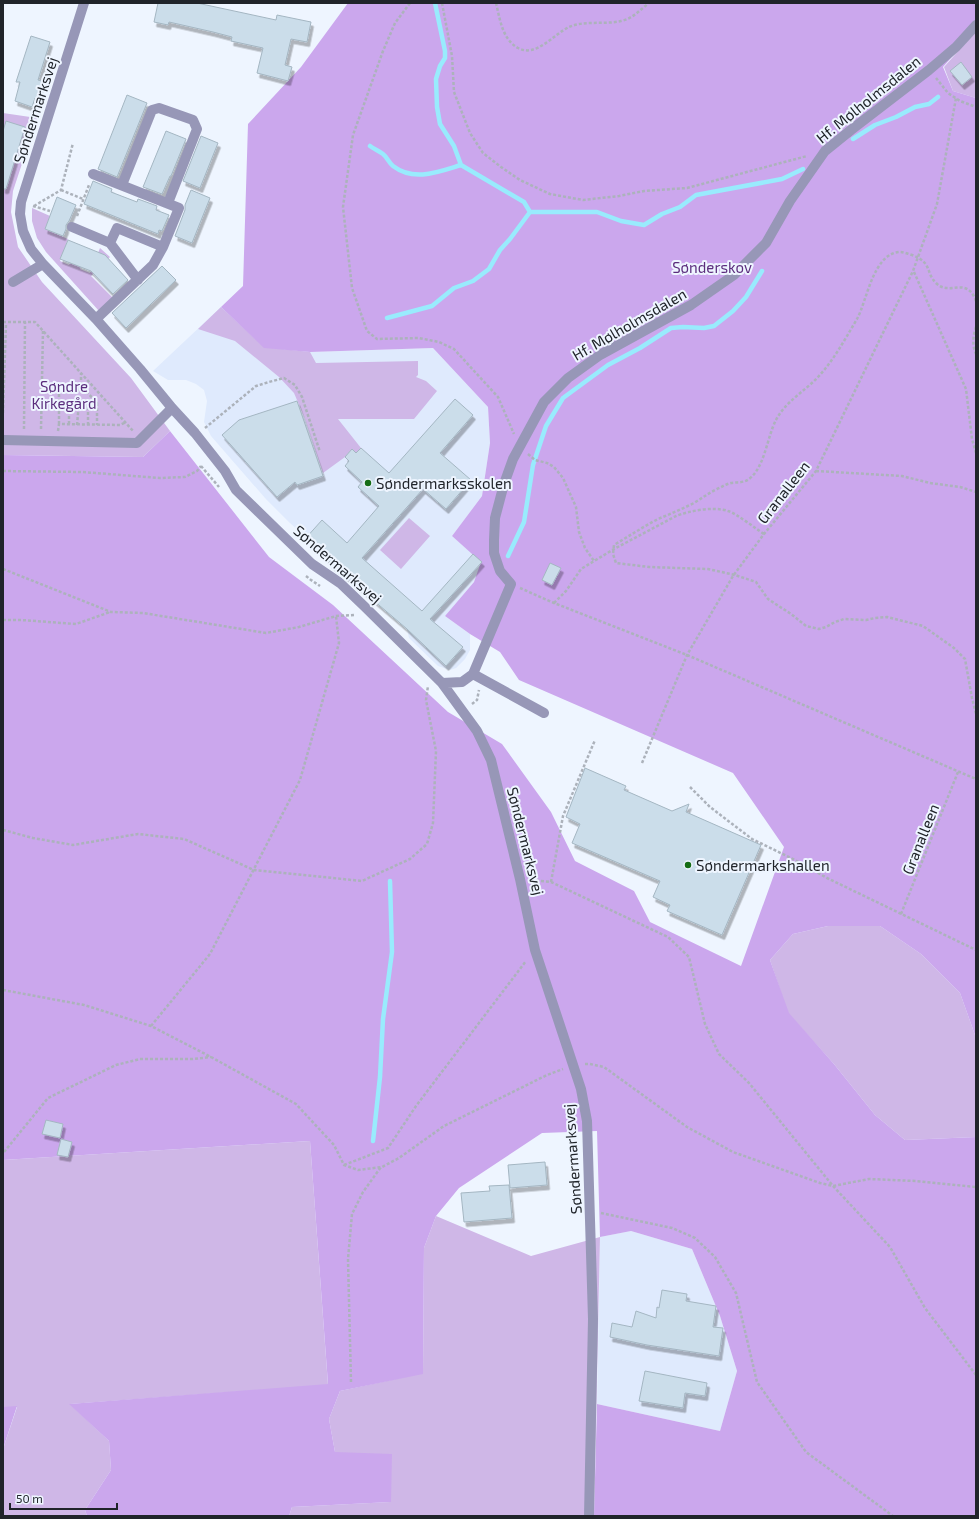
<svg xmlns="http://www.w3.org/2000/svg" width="979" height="1519" viewBox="0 0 979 1519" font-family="'Exo 2',sans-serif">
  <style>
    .built { fill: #dfeafd }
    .green { fill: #cfb7e7 }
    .forest { fill: #cba7ed }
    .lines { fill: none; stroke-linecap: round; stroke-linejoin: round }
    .stream { stroke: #99ebfd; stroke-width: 4.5 }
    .building { fill: #cbddea; stroke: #a4b6c2; filter: url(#shadow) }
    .path { stroke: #acb2bb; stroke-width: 2.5; stroke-dasharray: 3 2; stroke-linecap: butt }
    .minor { stroke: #9797b7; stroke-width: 10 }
    .poi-dot { fill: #146c14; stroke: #eef5ff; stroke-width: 1.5 }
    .labels { text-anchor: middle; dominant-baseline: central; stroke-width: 4; stroke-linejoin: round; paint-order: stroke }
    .street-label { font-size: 15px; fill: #20242a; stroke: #eef5ff }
    .park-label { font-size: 15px; fill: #5b2d7d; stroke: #eef5ff }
    .poi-label { font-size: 15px; fill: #20242a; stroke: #eef5ff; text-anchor: start }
  </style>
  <defs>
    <filter id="shadow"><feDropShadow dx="2.5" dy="4.5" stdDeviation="0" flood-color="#0004"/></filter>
  </defs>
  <rect width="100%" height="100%" fill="#eef5ff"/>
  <path class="built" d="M221 307 264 348 310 352 433 348 488 407 490 443 482 496 452 536 482 562 474 582 445 616 470 634V650L465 659 456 668 450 670 438 666 409 638 407 629 290 523 265 498 211 436 204 422 207 401 204 390 196 384 186 380H168L153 371Z
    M631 1231 692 1249 720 1316 737 1371 720 1431 597 1404 600 1237Z"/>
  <path class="green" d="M976 31V98L953 91 944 67Z
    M3 113 37 118 13 191 11 212 18 247 42 282 131 378 170 431 143 457 3 455Z
    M32 208 50 216 45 229 68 239 60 261 69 265 70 263 81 267 80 269 90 273 100 248 110 257 91 276 113 298 99 311 46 252 37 238 32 221Z
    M221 307 264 347 310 352 316 363 418 361V375L416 377 426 381 437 391 414 419H338L361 448 356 453 352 449 345 457 323 473 305 419 294 393 279 377 235 341 198 329Z
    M409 518 430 536 401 569 380 550Z
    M856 925 880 926 921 954 960 993 975 1035 976 1045V1137L905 1140 875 1115 834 1064 788 1013 770 960 793 934 828 926Z
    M310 1141 328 1385 70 1404 109 1441 111 1470 85 1510 87 1516H3V1449L17 1407H3V1160Z
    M436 1216 531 1256 600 1237 594 1516H289L292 1507 390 1502 335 1452 329 1419 340 1391 423 1373 424 1248Z"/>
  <path class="forest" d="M348 3H976V30L943 67 953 91 976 98V1045L975 1035 960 993 921 954 880 926H828L793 934 770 960 789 1013 834 1064 875 1115 905 1140 976 1137V1516H594L597 1404 720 1431 737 1371 720 1316 692 1249 631 1231 600 1237 597 1131 542 1133 459 1188 436 1216 424 1248 423 1374 340 1391 329 1419 335 1452 392 1454 391 1502 292 1507 289 1516H87L85 1510 111 1470 109 1441 69 1404 328 1384 310 1141 3 1160V455L143 457 170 431 269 557 333 605 448 712 502 744 551 812 575 861 634 891 650 922 741 966 784 847 733 773 519 680 500 652 470 634 445 616 474 582 481 562 452 536 482 496 490 443 488 407 433 348 310 352 264 348 221 307 243 286 248 124 301 67Z
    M17 1406 3 1449V1407Z"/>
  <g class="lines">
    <path class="stream" d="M435 3 445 51V58L440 66 436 79 437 107 440 124 454 146 461 165
      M853 139 875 125 896 117 915 107 929 104 938 97
      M370 146C374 149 379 151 383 154 387 157 389 163 393 166 414 182 438 172 461 165L524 202 530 212H597L621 221 644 225 662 214 680 207 696 195 782 179 803 169
      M387 318 432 306 454 288 473 281 489 269 500 250 510 239 530 212
      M508 556 524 522 533 465 546 426 563 398 608 365 640 348 671 328 683 327 704 328 714 326 733 311 746 297 762 271
      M373 1141 380 1077 383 1019 392 952 390 881"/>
  </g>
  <path class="building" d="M158 3H197L276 20 277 15 311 22 307 42 291 39 285 65 292 67 288 81 257 73 263 48 231 41 232 37 213 32 169 22 168 25 154 22Z
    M31 36 50 42 38 80 42 81 37 99 35 98 32 107 15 101 20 82H16Z
    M961 62 972 77 962 85 950 71Z
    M127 95 147 103 117 177 98 169Z
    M6 121 25 127 6 189H3V131Z
    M166 131 186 139 171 176H170L162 194 143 187Z
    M201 136 218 143 200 188 183 181Z
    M93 181 112 189 111 192 137 202 138 199 157 206 156 210 169 215 162 231 159 230 158 234 84 204Z
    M191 190 210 198 192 243 175 236 185 210V205Z
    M57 197 76 205 69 221 66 225V229L63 236 45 229Z
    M68 240 105 255 128 280 113 294 91 271 60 259Z
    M162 266 176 280 126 328 112 313Z
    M455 399 473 415 440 453 471 480 446 509 423 489 362 558 422 611 473 554 482 562 430 619 463 647 446 666 407 629 345 576V577L329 563 330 562 305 539 322 520 347 543 379 506 358 487 362 482 345 466 349 461 345 457 352 449 356 453 361 448 389 473Z
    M297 401 323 476 297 485 295 482 277 497 222 435 239 420Z
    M550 563 561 568 552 585 542 580Z
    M585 768 626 786 624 790 672 811 689 804 686 812 761 845 722 935 667 911 670 905 653 897 660 881 572 843 580 824 566 817Z
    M46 1120 63 1124 60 1138 42 1134Z
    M61 1139 72 1142 68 1157 57 1155Z
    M545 1162 547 1185 510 1188 508 1165Z
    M509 1185 512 1218 464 1222 461 1193 490 1191 489 1186Z
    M662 1290 687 1294 686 1301 716 1306 713 1327 723 1328 719 1356 647 1345 610 1337 612 1323 632 1327 636 1311 656 1318 657 1307 659 1308Z
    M645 1371 707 1383 705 1396 685 1393 683 1408 639 1401Z"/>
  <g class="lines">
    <path class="path" d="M410 3 395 23 383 51 353 135 343 207 352 288 367 331 377 339 419 338 439 342 454 349 498 397 514 434
      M442 3 452 56 454 92 470 133 483 153 501 167 520 180 550 194 583 200 619 196 644 191 687 188 807 156
      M496 3C500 19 502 39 518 48 536 58 554 34 569 27 585 20 604 25 621 21 632 19 640 10 649 3
      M936 78 948 93 960 101 976 107
      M61 190 83 199
      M33 206 50 211
      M34 206 61 190 73 143
      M77 216 89 185
      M914 272 966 389 972 439 976 453
      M976 301C966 275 950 297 936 283 925 272 933 263 912 255 908 254 904 252 900 252 873 253 867 301 857 319 845 339 834 360 818 377 805 391 785 402 776 420 767 437 765 467 749 479 744 483 737 482 731 483 726 484 722 487 717 489 709 493 702 498 694 503 682 509 670 514 658 519 643 527 629 536 614 545L613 554 616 563 649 567 708 569 735 575 756 582 768 599 791 614 806 626 819 629 826 627 835 622 844 619 866 620 875 618 887 617 923 626 954 648 965 659 972 698 976 714
      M3 322H35L134 432
      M976 327C973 336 972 345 976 354
      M81 390V373
      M59 402V390H85L97 403
      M3 413 6 323
      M59 424V402L97 403V425
      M69 424V402
      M77 425 79 402
      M88 425V403
      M205 428 256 386 269 382 284 378 295 385 302 397 320 452
      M24 429 25 322
      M41 429 43 330
      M58 431 59 424 120 425 126 422
      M528 454 535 460 547 463 554 467 563 478 576 507 579 532 585 548 594 561
      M201 466 219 487
      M3 471 82 472 160 478 185 477 197 471 201 466
      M816 471 902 476 930 483 960 487 976 492
      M3 569 111 612 143 613 266 633 299 627 336 616 355 615
      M306 576 311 580 320 586
      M520 588 554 603 687 655 976 779
      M554 603 566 591 581 569 614 549 676 516C689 511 713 506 728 511 736 513 756 529 764 534
      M3 620H21L76 624 110 612
      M472 704 477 700 479 690
      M642 763 687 655 733 576 764 534 816 471 913 271 937 204 956 98
      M690 787 710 807 752 839 795 860 827 878 976 950
      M3 830 33 838 73 845 138 834 184 839 254 870 362 881 410 859 427 844 433 823 436 751 426 700 428 686
      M531 880 551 882 668 937 689 957 705 1024 719 1054 749 1083 833 1186 890 1247 925 1308 976 1375
      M551 882 563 816 595 740
      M901 914 958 772
      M3 990 84 1005 151 1026 211 1057 296 1104 334 1145 344 1165 358 1170 382 1167 399 1158 444 1126 547 1075 563 1069
      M151 1026 210 954 300 780 339 643 336 616
      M585 1064H590L604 1067 687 1127 733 1152 820 1183 833 1186 869 1179 916 1181 976 1187
      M4 1152 48 1098 116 1065 140 1059H193L211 1057
      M344 1165 388 1148 416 1106 526 961
      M601 1213 672 1228 695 1238 715 1257 736 1293 757 1382 806 1452 893 1516
      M351 1382 348 1259 352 1214 363 1192 381 1167"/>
    <path class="minor" d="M84 3 21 202 20 214 23 231 31 249 43 264 96 319 140 369 172 408 195 433 225 471 236 490 312 564 340 583 364 606 442 683 477 731 491 760 520 879 535 950 581 1089 587 1121 593 1319 589 1516
      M93 174 179 208 163 247 153 265 96 319
      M122 185 152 110 159 108 193 120 197 129 168 203
      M72 227 110 243
      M138 280 110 243 117 228 163 247
      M13 282 43 264
      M3 440 137 443 172 408
      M473 674 544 713
      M442 683 462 682 473 674 511 584 500 571 494 553V540L495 518 504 484 513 459 544 402 568 378 600 355 691 305 734 275 766 243 790 201 825 151 851 130 929 70 956 47 976 25"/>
  </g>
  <g class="poi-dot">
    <circle cx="368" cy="483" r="4"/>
    <circle cx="688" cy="865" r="4"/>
  </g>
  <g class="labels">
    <g class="street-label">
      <text transform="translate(868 99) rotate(-39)">Hf. Mølholmsdalen</text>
      <text transform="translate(35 110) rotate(-72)">Søndermarksvej</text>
      <text transform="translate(629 324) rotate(-30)">Hf. Mølholmsdalen</text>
      <text transform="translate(783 492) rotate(-52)">Granalleen</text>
      <text transform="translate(338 564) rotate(41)">Søndermarksvej</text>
      <text transform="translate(920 839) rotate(-68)">Granalleen</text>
      <text transform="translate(526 841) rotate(76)">Søndermarksvej</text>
      <text transform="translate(572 1159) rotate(-94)">Søndermarksvej</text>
    </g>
    <g class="park-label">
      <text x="712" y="267">Sønderskov</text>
      <text x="64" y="386">Søndre<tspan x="64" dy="17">Kirkegård</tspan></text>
    </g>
    <g class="poi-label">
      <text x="376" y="483">Søndermarksskolen</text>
      <text x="696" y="865">Søndermarkshallen</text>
    </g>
  </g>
  <rect width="979" height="1519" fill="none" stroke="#20242a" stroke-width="8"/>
  <path d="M10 1503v6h107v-6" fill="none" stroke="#20242a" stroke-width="2"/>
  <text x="16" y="1503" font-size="12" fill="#20242a" stroke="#eef5ff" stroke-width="3" paint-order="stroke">50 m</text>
</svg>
